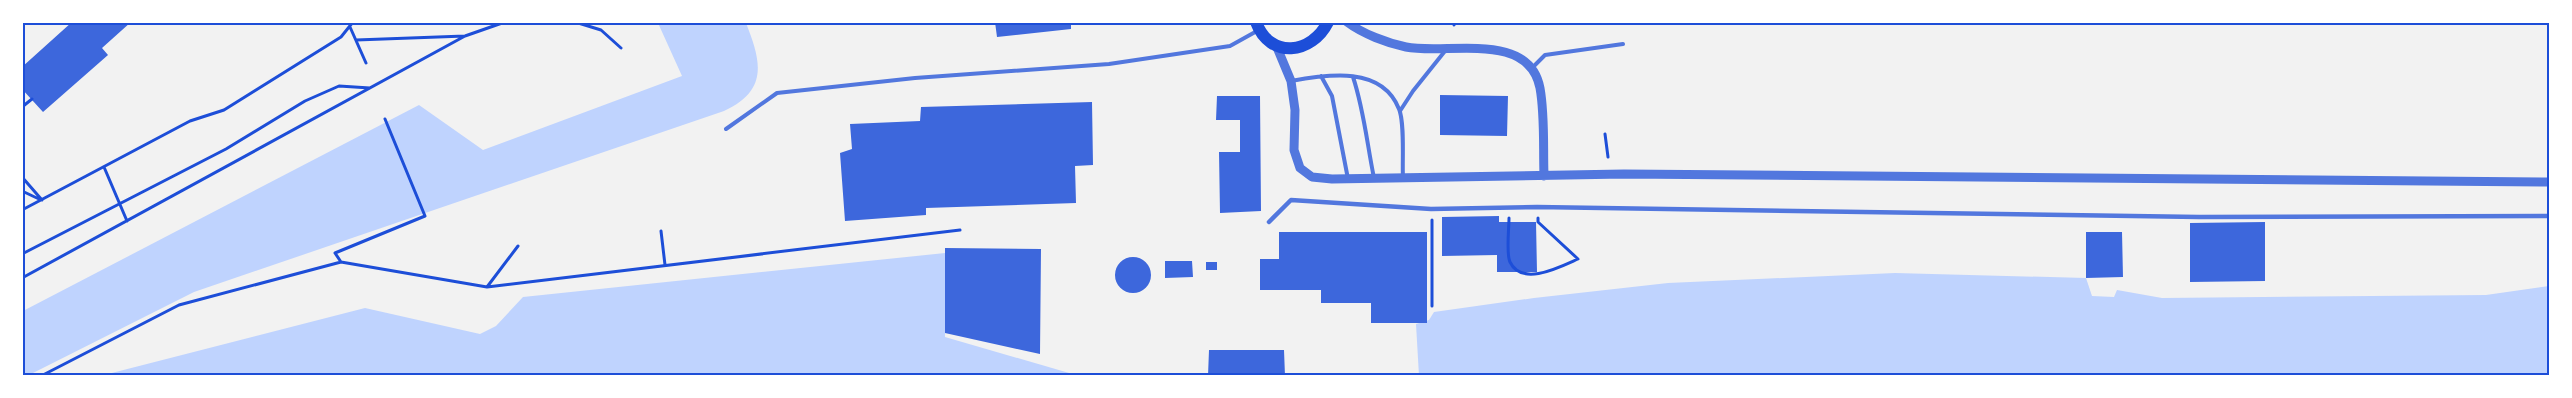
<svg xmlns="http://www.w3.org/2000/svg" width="2572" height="398" viewBox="0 0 2572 398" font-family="'PT Sans',sans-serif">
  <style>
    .water { fill: #bfd3fe }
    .building { fill: #3d67dc }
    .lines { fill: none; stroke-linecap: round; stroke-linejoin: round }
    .path { stroke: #1d4ed8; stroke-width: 3 }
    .service { stroke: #5277de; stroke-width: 4 }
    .pedestrian { stroke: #5277de; stroke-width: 4.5 }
    .tertiary { stroke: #5277de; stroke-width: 9 }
    .primary { stroke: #1d4ed8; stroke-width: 12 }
    .neatline { fill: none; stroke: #1d4ed8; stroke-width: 2 }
  </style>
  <rect width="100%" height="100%" fill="#f2f2f2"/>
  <path class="water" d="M658 23H746C761 61 769 90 724 111L194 292 29 375 23 376V311L419 105 483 150 682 76Z
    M945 253V337L1076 375H104L365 308 480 334 496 326 523 297Z
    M1895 273 2086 278 2092 296 2114 297 2117 290 2162 298 2486 295 2549 286 2550 375 1419 376 1416 324 1429 320 1434 312 1534 298 1668 283Z"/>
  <path class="building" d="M72 22H131L102 48 108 55 43 112 22 89V67Z
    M995 22H1071V29L997 37Z
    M1440 95 1508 96 1507 136 1440 135Z
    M1217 96H1260L1261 211 1220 213 1219 152H1240V120H1216Z
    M1092 102 1093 165 1075 166 1076 203 926 208V215L845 221 840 153 852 149 850 124 920 121 921 107Z
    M1499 216V222H1536L1537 272H1497V255L1442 256V217Z
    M2265 222V281L2190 282V223Z
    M1279 232H1427V323H1371V303H1321V290H1260V259H1279Z
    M2086 232H2122L2123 277 2086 278Z
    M945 248 1041 249 1040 354 945 333Z
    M1115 275a18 18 0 1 1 36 0a18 18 0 1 1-36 0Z
    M1165 261H1192L1193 277 1165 278Z
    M1206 262H1217V270H1206Z
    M1209 350H1284L1285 376H1208Z"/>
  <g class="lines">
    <path class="path" d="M575 22 601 30 621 48
      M1454 25 1456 22
      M350 27 366 63
      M356 40 465 36 505 22
      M22 107 32 99
      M1605 134 1608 157
      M104 167 127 221
      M22 177 42 200
      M22 191 39 199
      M22 210 190 121 224 110 341 37 353 22
      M1509 218C1509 229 1506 254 1510 262 1522 287 1560 267 1578 259L1538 222V218
      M1432 220V306
      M661 231 665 265
      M22 254 226 149 305 101 339 86 370 88
      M341 262 335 253 425 216 385 119
      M22 278 465 36
      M487 287 518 246
      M41 376 179 305 341 262 487 287 960 230"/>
    <path class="service" d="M1532 68 1545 55 1623 44
      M1321 76 1332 96 1348 179
      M1353 77C1364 110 1367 144 1374 178
      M1291 81C1329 74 1382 66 1399 109 1405 123 1402 162 1403 178
      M1400 111 1413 91 1445 51
      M726 129 777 93 915 78 1109 64 1230 46 1257 31"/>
    <path class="pedestrian" d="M1269 222 1291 200 1431 209 1537 207 2199 217 2550 216"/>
    <path class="tertiary" d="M1347 22C1363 34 1387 43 1406 47 1446 55 1529 30 1540 88 1545 116 1543 147 1544 176
      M1276 45 1291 81 1295 110 1294 150 1300 168 1312 177 1332 179 1624 174 2550 182"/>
    <path class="primary" d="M1256 22C1270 60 1312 54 1328 22"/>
  </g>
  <rect width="2572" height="398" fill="none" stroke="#ffffff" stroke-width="48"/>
  <rect x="24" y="24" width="2524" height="350" class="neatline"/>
</svg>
